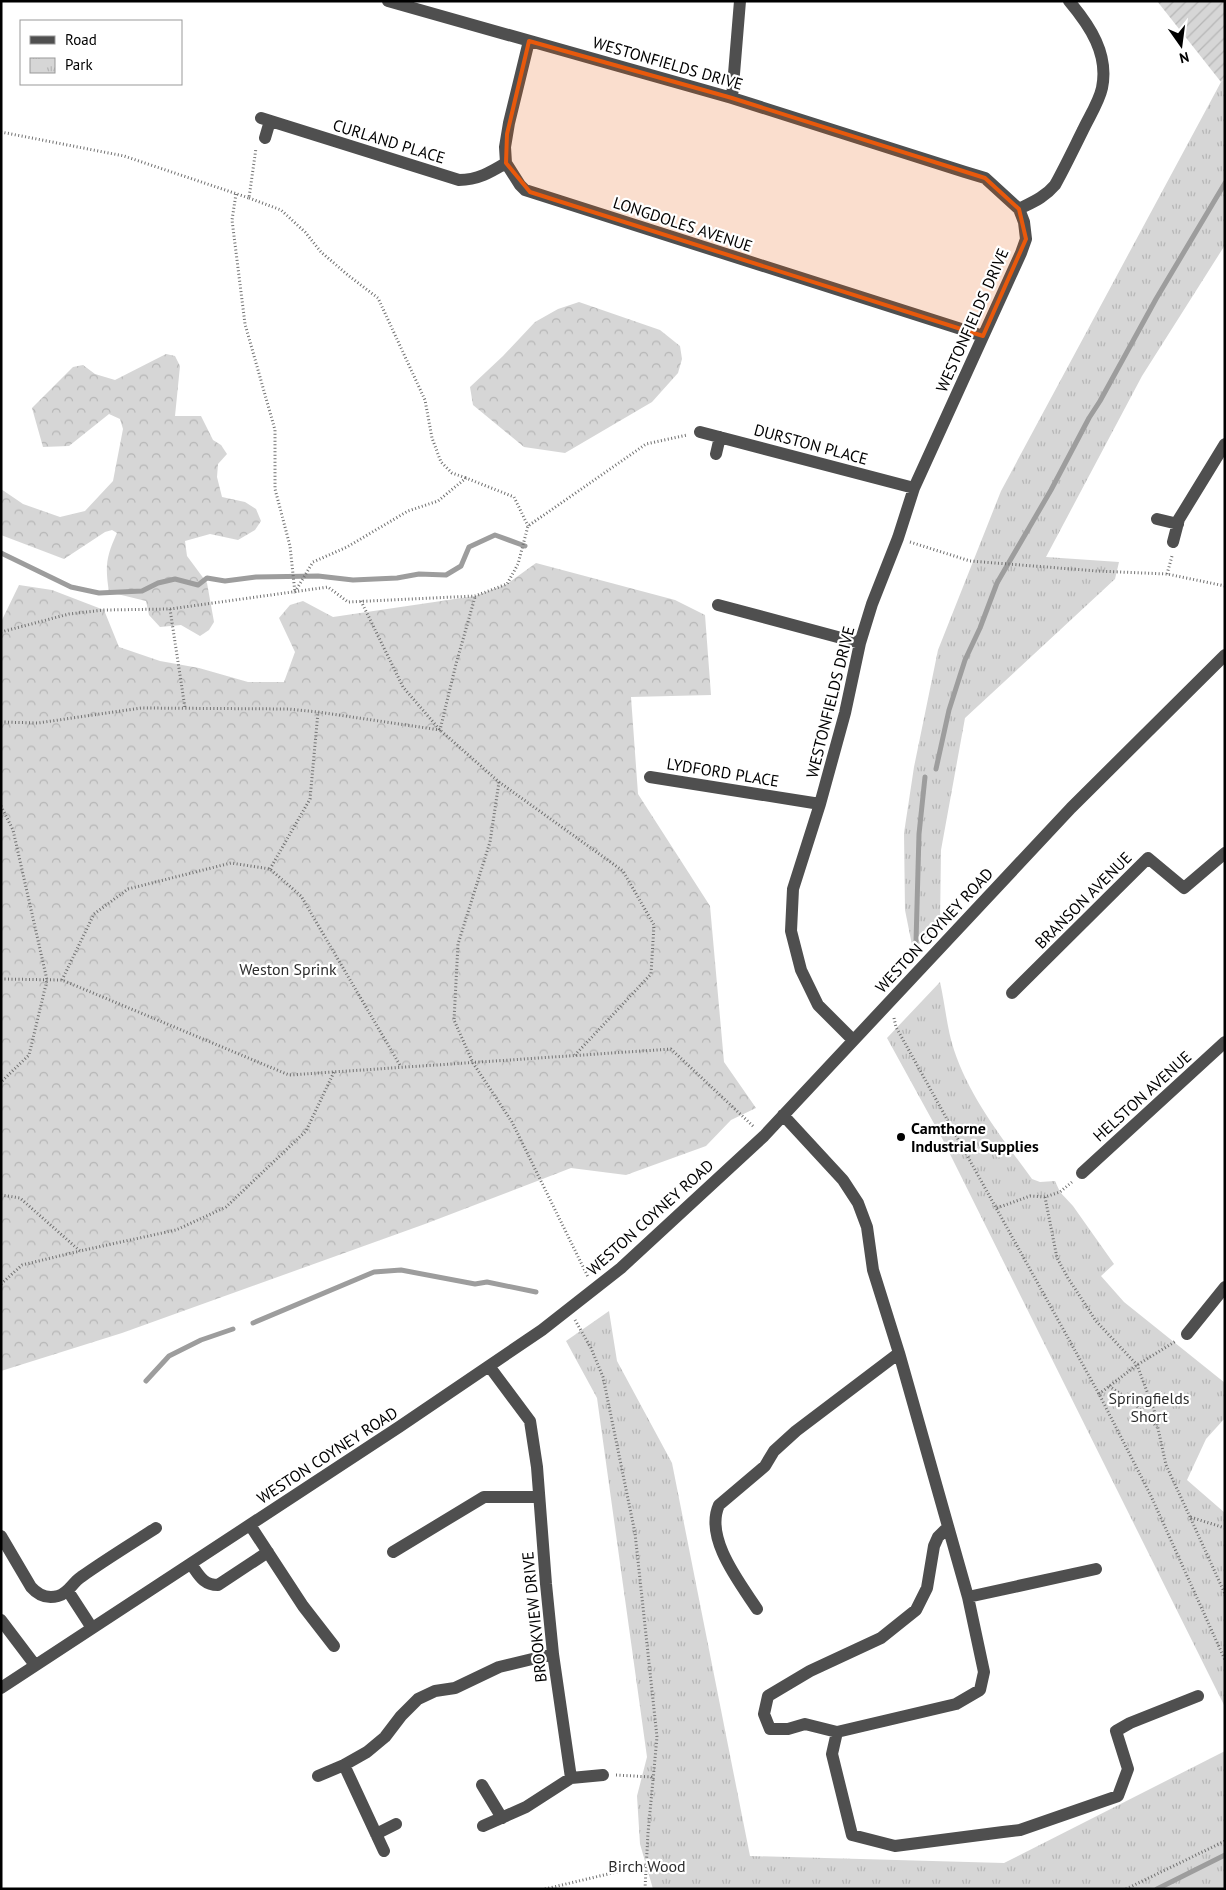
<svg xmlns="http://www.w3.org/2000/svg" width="1226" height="1890" viewBox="0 0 1226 1890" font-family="'PT Sans',sans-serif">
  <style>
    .forest { fill: url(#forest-crowns) }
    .park { fill: url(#park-tufts) }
    .garden { fill: url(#garden-furrows) }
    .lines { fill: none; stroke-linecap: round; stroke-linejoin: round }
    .stream { stroke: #9d9d9d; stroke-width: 5 }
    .path { stroke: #717171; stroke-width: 3; stroke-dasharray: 1 2.5; stroke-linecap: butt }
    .minor { stroke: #4f4f4f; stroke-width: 12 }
    .marked { fill: #e8590c; fill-opacity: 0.2; stroke: #e8590c; stroke-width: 4; stroke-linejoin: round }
    .poi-dot { fill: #000; stroke: #fff; stroke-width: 2 }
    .labels { text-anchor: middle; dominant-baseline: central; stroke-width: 4.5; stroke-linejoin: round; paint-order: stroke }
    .street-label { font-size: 16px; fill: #000; stroke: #fff }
    .park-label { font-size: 16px; fill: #2d2d2d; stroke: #fff }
    .poi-label { font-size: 16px; font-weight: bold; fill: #000; stroke: #fff; text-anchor: start }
  </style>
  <defs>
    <pattern id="forest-crowns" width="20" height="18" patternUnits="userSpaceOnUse" patternTransform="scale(1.25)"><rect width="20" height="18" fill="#d6d6d6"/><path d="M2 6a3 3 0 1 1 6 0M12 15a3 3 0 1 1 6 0" fill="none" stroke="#b6b6b6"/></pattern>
    <pattern id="park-tufts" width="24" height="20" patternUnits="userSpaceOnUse" patternTransform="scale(1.25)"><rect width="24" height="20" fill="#d6d6d6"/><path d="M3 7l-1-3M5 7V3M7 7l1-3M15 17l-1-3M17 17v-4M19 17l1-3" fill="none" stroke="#b6b6b6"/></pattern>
    <pattern id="garden-furrows" width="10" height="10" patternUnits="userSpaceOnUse" patternTransform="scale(1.25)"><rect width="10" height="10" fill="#d6d6d6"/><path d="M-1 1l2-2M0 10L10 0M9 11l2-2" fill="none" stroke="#b6b6b6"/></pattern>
  </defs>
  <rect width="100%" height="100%" fill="#fff"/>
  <path class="forest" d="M579 302 660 330 680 346 682 359 678 373 652 402 565 453 524 447 473 405 470 387 503 356 535 322 558 309Z
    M166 354 175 356 180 366 175 416H201L213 440 221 445 227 454 218 464 217 477 222 497 245 502 256 509 261 521 255 530 238 540 210 534 185 541 187 556 207 583 214 622 209 630 200 636 181 625 160 627 149 615 146 601 109 592C105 566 106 557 117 533L112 530 105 532 64 559 1 535V489L23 504 60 517 85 511 113 481 123 429 120 419 109 414 69 446 43 447 32 408 73 367 83 365 95 374 115 380Z
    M536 563 675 600 705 615 711 695 631 697 638 794 710 906 724 1062 756 1108 731 1120 706 1146 626 1175 571 1168 425 1224 122 1333 1 1371V622L19 585 52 590 104 610 119 647 160 661 199 668 248 682H284L295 652 279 618 290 605 303 601 333 617 475 596 507 584Z"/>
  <path class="park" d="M1225 79V245L1142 376 1046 557 1119 562 1115 579 965 718 941 850 940 924 913 950 905 910 904 833 914 767 938 650 1001 491 1221 82Z
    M940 982C945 1004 947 1029 954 1050 970 1098 1002 1138 1032 1179L1040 1182 1055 1181 1060 1192 1073 1206 1114 1264 1101 1276 1124 1302 1225 1383V1418L1206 1439 1187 1480 1225 1513V1707L943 1140 887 1038Z
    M609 1311 617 1361 672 1463 750 1856 1004 1863 1225 1751V1889H653L640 1844 637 1796 647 1757 597 1398 566 1341Z"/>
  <path class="garden" d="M1157 1H1225V79L1221 82Z"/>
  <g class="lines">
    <path class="stream" d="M1 553 71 587 99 593 142 591 158 583 175 579 198 585 207 578 225 581 256 577 318 576 353 580 397 578 419 574 446 575 461 566 469 547 495 535 525 546
      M936 769 949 710 965 660 980 628 997 583 1051 490 1089 418 1100 401 1156 299 1225 183
      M916 942 919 834 925 777
      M253 1323 374 1272 401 1270 475 1284 487 1282 536 1292
      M146 1381 169 1356 201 1340 233 1329
      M1157 1889 1225 1855"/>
    <path class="path" d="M1 132 124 156 249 198 256 148
      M236 194 232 220 245 324 275 430V489L290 546 295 593
      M249 198 281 210 305 232 321 252 349 276 378 298 425 400 432 438 441 462 452 473 466 478
      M910 542 970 561 1097 571 1167 574 1225 586
      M1167 574 1172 556
      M295 592 313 562 347 547 408 511 438 501 466 478 514 497 528 526
      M361 601 403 687 440 730 499 782 623 871 654 925 651 974 575 1055
      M170 609 185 708
      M1 632 69 614 104 610 170 609 321 588 328 587 348 602 475 596 507 584 518 564 528 526 646 444 687 435
      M1 722 38 723 141 708 288 709 318 712 440 730 456 664 475 597
      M499 782 490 842 458 944 454 1020 473 1063 512 1122 588 1277
      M1 806 13 830 47 980 29 1055 1 1082
      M270 869 310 799 318 712
      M1 979 62 980 289 1075 671 1049 754 1127
      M62 980 94 914 128 889 231 863 270 869 301 896 401 1067
      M894 1018 896 1027 1099 1394 1151 1496 1225 1660
      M1 1195 20 1198 80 1251 176 1230 226 1207 306 1131 334 1072
      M1045 1197 1057 1258 1068 1278 1096 1321 1137 1365 1154 1410 1166 1465 1190 1517
      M997 1208 1030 1196 1045 1197 1060 1192 1072 1182
      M1 1284 22 1265 80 1251
      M575 1320 591 1348 603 1377 635 1533 657 1737 653 1780
      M1109 1386 1133 1402 1157 1427
      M1099 1394 1137 1365 1176 1341
      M1225 1528 1190 1517 1225 1594
      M616 1775 651 1777 653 1780 648 1833 645 1889
      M545 1889 646 1865
      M1126 1889 1225 1841"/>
    <path class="minor" d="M388 1 732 98 965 172 985 178 1019 209 1024 222 1026 239 1021 253 914 488 898 538 872 604 860 643 845 713 820 804 793 889 791 931 801 970 818 1005 853 1040
      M529 41 509 123 505 147 506 163 520 185 525 190 983 336
      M732 98 740 1
      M261 118 459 180C478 180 491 172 506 163
      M265 138 270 121
      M1019 209C1033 202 1045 197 1055 185 1065 167 1074 148 1083 130 1089 117 1099 102 1102 88 1109 54 1090 26 1069 1
      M700 432 914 488
      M716 454 720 437
      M1157 519 1178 524
      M1173 542 1179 519 1225 444
      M718 605 860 643
      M650 777 820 804
      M1012 993 1148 858 1184 888 1225 853
      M783 1115 843 1180 858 1203 867 1227 873 1270 899 1353 968 1597 984 1672 980 1690 956 1704 837 1732 832 1754 852 1835 895 1846 1003 1832 1020 1830 1118 1796 1128 1769 1116 1731 1130 1723 1198 1696
      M1082 1173 1225 1042
      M1187 1334 1225 1287
      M250 1525 303 1606 334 1646
      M1 1536 31 1587C38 1595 47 1599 58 1596 69 1593 72 1583 81 1577 105 1560 131 1544 156 1528
      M393 1552 484 1497H539
      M191 1564C199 1575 203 1585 218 1585L268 1552
      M68 1591 92 1628
      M968 1597 1096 1569
      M757 1609C740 1583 704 1538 719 1505L765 1466 774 1451 796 1431 899 1353
      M1 1620 35 1665
      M1 1688 399 1427 542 1330 621 1268 764 1136 1071 808 1225 655
      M837 1732 805 1724 788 1729H770L764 1714 768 1696 810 1671 881 1638 916 1610 927 1588 934 1546 938 1537 948 1527
      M318 1776 344 1765
      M571 1778 603 1775
      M482 1785 502 1818
      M483 1826 526 1807 571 1778 553 1654 546 1584 537 1467 530 1421 489 1366
      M376 1834 396 1824
      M384 1851 344 1765 367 1752 385 1737 401 1716 418 1699 435 1691 455 1688 499 1667 553 1654"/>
  </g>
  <path class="marked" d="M529 41 732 98 985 178 1019 209 1026 239 983 336 530 192 506 163 507 134Z"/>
  <circle class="poi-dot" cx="901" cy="1137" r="5"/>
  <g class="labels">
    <g class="street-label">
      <text transform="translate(668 63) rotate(16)">WESTONFIELDS DRIVE</text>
      <text transform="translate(389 141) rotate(17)">CURLAND PLACE</text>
      <text transform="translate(683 224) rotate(18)">LONGDOLES AVENUE</text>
      <text transform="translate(972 320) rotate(-66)">WESTONFIELDS DRIVE</text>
      <text transform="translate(811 444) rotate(15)">DURSTON PLACE</text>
      <text transform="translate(830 702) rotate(-76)">WESTONFIELDS DRIVE</text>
      <text transform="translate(723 772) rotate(9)">LYDFORD PLACE</text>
      <text transform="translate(1083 900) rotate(-45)">BRANSON AVENUE</text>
      <text transform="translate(934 930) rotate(-47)">WESTON COYNEY ROAD</text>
      <text transform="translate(1142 1096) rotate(-42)">HELSTON AVENUE</text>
      <text transform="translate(650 1217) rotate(-42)">WESTON COYNEY ROAD</text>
      <text transform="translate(327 1455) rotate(-33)">WESTON COYNEY ROAD</text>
      <text transform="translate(534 1617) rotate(-96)">BROOKVIEW DRIVE</text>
    </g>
    <g class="park-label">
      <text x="288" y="969">Weston Sprink</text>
      <text x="1149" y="1398">Springfields<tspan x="1149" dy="18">Short</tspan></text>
      <text x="647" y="1866">Birch Wood</text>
    </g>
    <g class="poi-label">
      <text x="911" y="1128">Camthorne<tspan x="911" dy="18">Industrial Supplies</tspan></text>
    </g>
  </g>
  <rect width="1226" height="1890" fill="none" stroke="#000000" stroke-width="5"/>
  <rect x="20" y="20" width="162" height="65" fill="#ffffff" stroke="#999999"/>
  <rect x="30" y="36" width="25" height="8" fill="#4f4f4f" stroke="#999999"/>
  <text x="65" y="45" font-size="15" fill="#000000">Road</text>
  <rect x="30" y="58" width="25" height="15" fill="url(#park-tufts)" stroke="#999999"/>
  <text x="65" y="70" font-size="15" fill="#000000">Park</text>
  <g transform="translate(1181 45) rotate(166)" stroke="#ffffff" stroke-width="4" paint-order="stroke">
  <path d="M0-4L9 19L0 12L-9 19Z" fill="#000000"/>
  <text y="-8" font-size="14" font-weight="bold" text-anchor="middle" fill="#000000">N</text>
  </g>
</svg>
